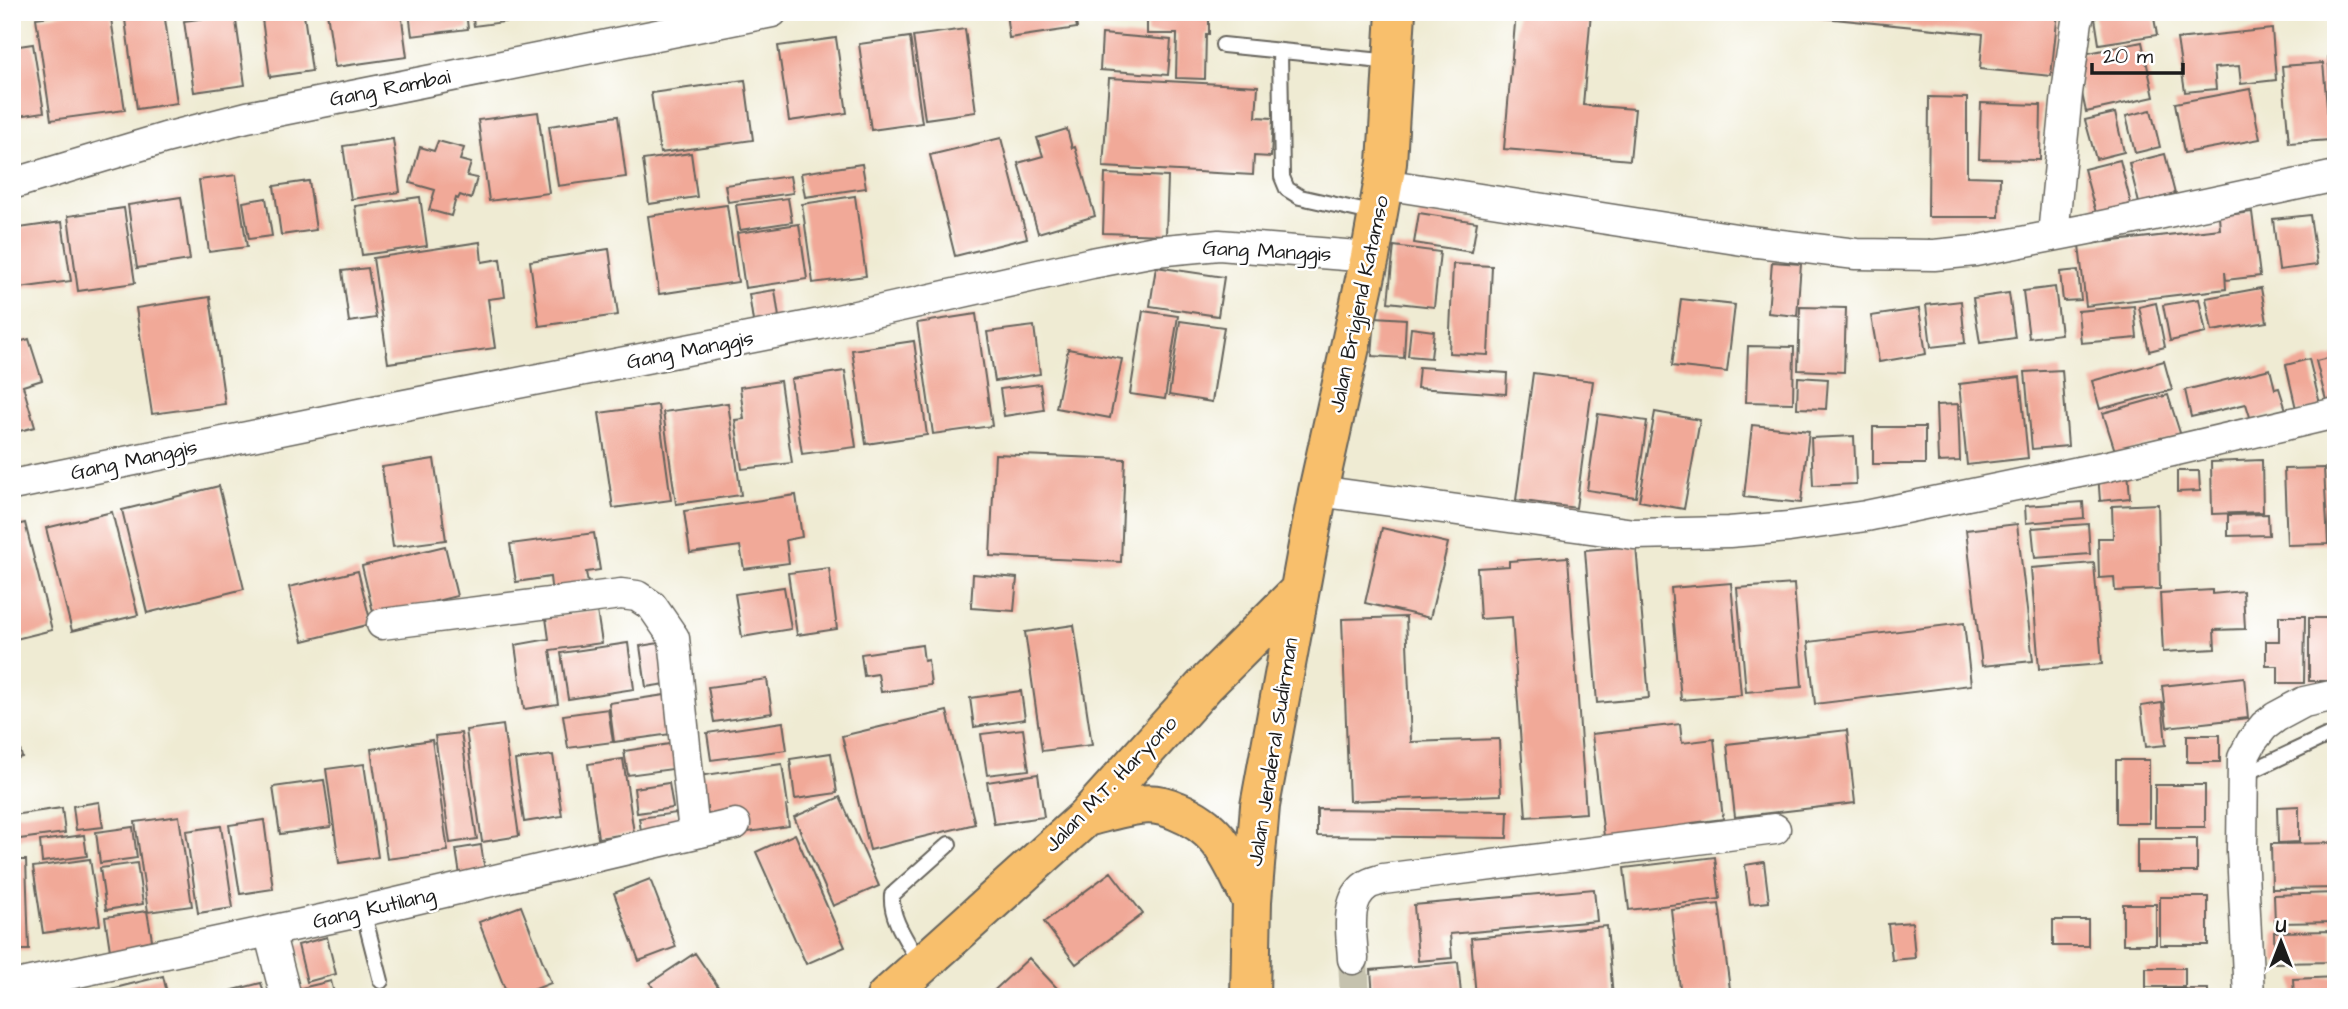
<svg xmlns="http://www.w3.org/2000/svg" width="2348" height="1009" viewBox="0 0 2348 1009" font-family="'Architects Daughter',sans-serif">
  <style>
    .building { fill: #f1a998 }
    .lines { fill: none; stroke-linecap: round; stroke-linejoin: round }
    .street-tunnel { stroke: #c5c2ae; stroke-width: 30; stroke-dasharray: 30 15; stroke-linecap: butt }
    .lane-casing { stroke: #66645c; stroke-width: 18 }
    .street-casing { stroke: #66645c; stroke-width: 33 }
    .primary-casing { stroke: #66645c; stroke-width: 42 }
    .lane { stroke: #fff; stroke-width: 14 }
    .street { stroke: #fff; stroke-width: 30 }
    .primary { stroke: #f8bf6c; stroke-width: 38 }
    .labels { text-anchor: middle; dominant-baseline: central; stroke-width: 5; stroke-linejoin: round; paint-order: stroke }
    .street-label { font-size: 21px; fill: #1c1c1c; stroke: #fff }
  </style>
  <rect width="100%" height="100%" fill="#fff"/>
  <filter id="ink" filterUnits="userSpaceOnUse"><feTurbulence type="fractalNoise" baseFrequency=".0143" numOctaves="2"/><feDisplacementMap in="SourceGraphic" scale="14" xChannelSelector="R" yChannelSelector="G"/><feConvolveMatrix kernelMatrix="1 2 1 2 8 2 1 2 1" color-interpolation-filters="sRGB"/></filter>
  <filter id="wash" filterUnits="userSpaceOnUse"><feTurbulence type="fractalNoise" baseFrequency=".00686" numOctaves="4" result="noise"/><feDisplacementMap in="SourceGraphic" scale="28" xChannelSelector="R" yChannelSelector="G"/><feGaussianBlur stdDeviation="1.57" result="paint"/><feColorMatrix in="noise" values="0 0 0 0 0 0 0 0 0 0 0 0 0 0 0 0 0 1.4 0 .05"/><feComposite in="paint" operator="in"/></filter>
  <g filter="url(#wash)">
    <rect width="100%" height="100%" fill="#efebd3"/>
    <g id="blocks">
      <path class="building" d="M78 12H110L125 110 51 120 36 18Z
        M124 12H164L177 103 137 109Z
        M261 12H311L304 15 312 71 270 77Z
        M327 12H401L407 57 335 67Z
        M409 12H466L468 29 412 36Z
        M472 12H511L512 21 474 26Z
        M1006 12H1074L1077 28 1009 38Z
        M1147 12H1209V34H1206L1205 79 1176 78 1177 34H1147Z
        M1516 12H1591L1583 105 1635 109 1630 160 1504 149Z
        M1785 12H2058L2051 76 1980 69 1983 34 1785 14Z
        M2094 12H2153L2157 35 2099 44Z
        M2226 12H2245L2246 13 2228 18Z
        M235 14 245 85 194 92 184 21Z
        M965 29 976 112 925 119 913 36Z
        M2272 29 2276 80 2241 84 2239 66 2214 68 2216 89 2185 92 2177 39Z
        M1102 34 1171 40 1168 75 1100 70Z
        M910 37 922 123 871 130 859 44Z
        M836 38 847 113 789 121 778 46Z
        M2142 42 2154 97 2086 112 2074 56Z
        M33 44 44 112 12 117V47Z
        M2328 54H2336V134H2334Z
        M2323 63 2330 140 2289 143 2282 66Z
        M1109 78 1258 86 1256 117 1273 118 1271 157 1254 156 1253 175 1103 167Z
        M745 80 753 140 660 153 651 93Z
        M2250 89 2260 139 2184 153 2175 103Z
        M1929 97 1967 98V176L2000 177 1999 217H1928Z
        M1981 103 2041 105 2040 160 1979 159Z
        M2151 110 2160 147 2135 153 2126 116Z
        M538 112 549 193 489 201 478 120Z
        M2115 113 2124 152 2096 159 2085 120Z
        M618 116 626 177 558 186 549 126Z
        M1067 129 1072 148 1075 147 1095 216 1038 233 1018 163 1043 156 1037 138Z
        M1001 138 1027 238 955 256 930 155Z
        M393 139 400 192 351 199 343 146Z
        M438 141 464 148 460 160 471 163 467 176 477 178 471 199 460 195 458 199 456 198 451 216 429 210 435 190 410 183 420 147 434 151Z
        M691 153 697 197 649 204 643 160Z
        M2165 154 2175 194 2139 203 2129 163Z
        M2120 160 2131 204 2096 213 2084 169Z
        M862 164 866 188 805 197 801 173Z
        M1105 174 1168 177 1166 235 1103 233Z
        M236 175 247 247 209 252 199 180Z
        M790 176 793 193 728 202 725 185Z
        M309 181 316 230 281 235 274 186Z
        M855 196 866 276 813 283 802 204Z
        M181 197 190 260 137 268 128 205Z
        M420 197 427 246 362 255 355 206Z
        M266 198 272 236 249 239 243 202Z
        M788 198 792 222 740 230 736 205Z
        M727 205 738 282 659 294 648 216Z
        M124 208 135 283 78 291 68 216Z
        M2252 212 2260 276 2226 280 2225 272 2226 289 2086 306 2079 245 2220 229 2219 216Z
        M1419 213 1477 222 1472 252 1414 243Z
        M2310 215 2317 265 2279 270 2273 219Z
        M62 222 71 281 12 289V229Z
        M799 224 807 279 745 288 737 233Z
        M480 242 482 262 500 259 505 297 488 299 495 348 388 363 373 258Z
        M1394 246 1440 252 1434 307 1388 302Z
        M609 249 618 315 539 326 530 261Z
        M1772 262 1801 264 1797 316 1768 313Z
        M1453 264 1492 266 1488 355 1449 353Z
        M1156 267 1224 277 1218 316 1150 306Z
        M368 268 376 318 349 322 342 271Z
        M2078 270 2081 300 2063 301 2060 272Z
        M2055 287 2061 334 2029 338 2023 291Z
        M2261 288 2267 322 2212 331 2206 298Z
        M775 290 780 324 754 328 749 294Z
        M2009 293 2015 338 1980 343 1973 298Z
        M210 297 225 404 152 414 136 308Z
        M1681 299 1735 305 1727 372 1672 366Z
        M2199 299 2206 333 2170 341 2163 305Z
        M1961 301 1965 343 1931 347 1926 305Z
        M2156 303 2165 347 2149 351 2139 307Z
        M2134 306 2137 338 2081 343 2078 311Z
        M1800 307 1846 308 1844 372 1798 370Z
        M1919 309 1926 354 1879 362 1871 316Z
        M1143 311 1178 316 1165 399 1130 394Z
        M976 314 992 426 933 434 917 323Z
        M1375 317 1406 319 1404 358 1372 356Z
        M1180 321 1224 327 1212 402 1169 395Z
        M1034 326 1040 374 995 381 987 332Z
        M1411 328 1434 331 1431 358 1408 356Z
        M29 339 42 380 23 386 35 427 12 433V344Z
        M914 341 927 435 866 444 852 350Z
        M1748 346 1794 347 1793 403 1746 402Z
        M1068 349 1122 359 1110 418 1056 408Z
        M2336 356V406L2328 408 2316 361Z
        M2309 359 2321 408 2297 413 2286 365Z
        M2164 361 2172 390 2100 409 2092 381Z
        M1419 367 1507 373 1506 394 1417 388Z
        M2270 369 2275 389 2279 388 2286 410 2251 420 2246 404 2191 417 2185 390Z
        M2062 370 2068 446 2032 449 2025 372Z
        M845 371 856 447 802 454 791 379Z
        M1533 373 1593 381 1576 508 1516 500Z
        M1798 377 1828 379 1826 409 1797 408Z
        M2020 377 2028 458 1967 465 1959 384Z
        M780 381 792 463 742 469 735 420 744 419 740 387Z
        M1040 384 1044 410 1004 416 1000 389Z
        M2168 395 2181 436 2116 454 2103 413Z
        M728 403 741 495 676 504 663 412Z
        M1958 404 1960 461 1938 462 1936 405Z
        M658 405 671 500 613 508 599 413Z
        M1655 412 1700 420 1684 509 1639 501Z
        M1598 414 1647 421 1636 497 1587 490Z
        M1752 425 1809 431 1801 503 1744 497Z
        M1873 427H1925V464H1873Z
        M1854 436 1856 484 1813 486 1811 438Z
        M995 454 1125 459 1121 562 990 556Z
        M434 459 446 540 393 547 382 467Z
        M2262 460 2263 512 2212 514 2211 462Z
        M2324 468 2328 544 2287 545 2284 469Z
        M2128 471 2130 498 2100 501 2098 473Z
        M2177 471H2199L2200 491 2177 492Z
        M219 486 244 589 147 613 122 510Z
        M796 495 802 537 786 540 789 563 744 569 740 546 690 553 684 511Z
        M2083 502 2084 518 2026 523 2025 506Z
        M2158 504 2160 589 2115 591 2114 577 2099 578 2098 538H2113L2112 506Z
        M112 512 138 615 72 631 46 528Z
        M2268 514 2269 535 2228 536V515Z
        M25 523 52 630 12 640V526Z
        M2017 524 2033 661 1982 666 1966 530Z
        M2088 524 2090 554 2035 558 2032 528Z
        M1382 528 1448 543 1430 618 1365 603Z
        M594 533 600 570 586 572 589 589 552 594 550 577 516 582 510 544Z
        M445 546 457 596 374 616 362 566Z
        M1636 546 1649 698 1597 703 1585 550Z
        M1568 557 1586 813 1526 817 1512 617 1480 619 1477 568 1509 566V561Z
        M2094 563 2102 664 2039 669 2031 568Z
        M829 568 837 629 797 635 788 573Z
        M358 571 371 624 303 641 289 587Z
        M973 574 1017 578 1014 611 971 608Z
        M1731 583 1741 695 1681 700 1671 588Z
        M1794 584 1802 687 1746 692 1737 588Z
        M784 587 791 629 742 637 735 594Z
        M2212 590V594L2243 591 2245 629 2214 630 2215 649 2163 652 2160 593Z
        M597 611 602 643 550 650 558 704 524 709 515 645 549 639 546 618Z
        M2279 616H2305L2304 683H2278V666H2266V641H2279Z
        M1406 617 1411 742 1499 739 1501 795 1349 801 1342 619Z
        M2309 618H2336V681H2309Z
        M1964 623 1971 685 1815 704 1808 642Z
        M1074 625 1092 745 1042 751 1025 632Z
        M666 642 672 683 646 687 640 646Z
        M628 643 634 689 568 699 561 653Z
        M922 645 924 661 928 660 931 685 881 692 878 674 864 676 861 654Z
        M2244 677 2248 718 2167 727 2162 686Z
        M767 679 772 713 714 722 708 687Z
        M1021 691 1025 719 974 727 970 698Z
        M672 694 678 733 614 742 609 703Z
        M2162 703 2166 745 2146 747 2141 706Z
        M608 709 613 742 568 748 563 715Z
        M947 711 975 824 870 850 842 736Z
        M12 721 22 757 12 760Z
        M783 722 787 750 711 760 707 733Z
        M1680 724 1682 743 1714 739 1723 819 1691 823 1693 835 1605 845 1592 734Z
        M503 725 519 836 482 842 466 730Z
        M1023 729 1029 770 987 775 981 734Z
        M1847 730 1855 803 1735 817 1727 744Z
        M461 733 477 839 450 843 435 736Z
        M2187 735H2220V762H2187Z
        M432 740 448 851 387 859 371 749Z
        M676 743 680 768 628 775 624 751Z
        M831 753 837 793 795 799 790 759Z
        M553 755 562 816 524 822 515 760Z
        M623 759 634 833 598 838 588 764Z
        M2116 760H2149V823H2116Z
        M364 764 378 857 339 863 326 769Z
        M782 764 788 805 786 806 789 826 742 833 704 817 698 776Z
        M1038 774 1044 817 994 824 987 782Z
        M324 780 331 827 280 834 273 787Z
        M669 783 673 808 637 813 634 788Z
        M2155 785H2205V827H2155Z
        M840 797 879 886 833 906 794 817Z
        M99 802 103 827 76 830 73 806Z
        M2299 806V842L2278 843 2277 807Z
        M62 808 65 833 12 840V815Z
        M1317 809 1508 811 1507 838 1317 836Z
        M676 813 679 832 642 837 639 818Z
        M179 816 192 906 148 912 135 822Z
        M264 820 273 889 240 894 229 825Z
        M221 826 233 908 198 913 186 831Z
        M133 827 137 858 100 863 96 832Z
        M795 834 845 947 806 964 756 852Z
        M84 835 87 856 42 862 40 841Z
        M2137 839H2197V872H2137Z
        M2336 843V888L2272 889 2271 844Z
        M481 845 485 871 460 875 456 849Z
        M1715 857 1720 899 1629 910 1624 868Z
        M90 859 100 925 43 933 33 867Z
        M12 860H26L29 950H12Z
        M1764 862 1769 902 1750 904 1745 865Z
        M137 863 143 904 106 910 100 868Z
        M1111 872 1143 914 1076 964 1044 922Z
        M650 879 676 947 639 961 614 893Z
        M1594 889 1597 921 1450 934 1452 958 1418 961 1414 905Z
        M2336 893V922L2275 923 2274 895Z
        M2160 897H2208V945H2160Z
        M1719 904 1731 997H1681L1671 909Z
        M2123 904H2156V944H2123Z
        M521 906 551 983 515 997H508L479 922Z
        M147 911 154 951 111 957 105 917Z
        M2053 920H2088V946H2053Z
        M1912 922 1915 958 1892 960 1888 924Z
        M1607 926 1613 997H1476L1471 938Z
        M2333 931V962L2275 963 2274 932Z
        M327 937 336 974 307 982 298 945Z
        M695 953 725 997H659L650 983Z
        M1029 958 1057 988 1048 997H987Z
        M1458 962 1461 994 1426 997H1373L1371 970Z
        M2146 968H2185V987H2146Z
        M163 976 168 997H108L107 990Z
        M2336 977V997H2294L2293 979Z
        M331 981 335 997H291L289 991Z
        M261 983 265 997H210V996Z
        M2164 989H2208V997H2164Z"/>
    </g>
  </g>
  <g filter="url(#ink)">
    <use href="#blocks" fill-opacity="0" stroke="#66645c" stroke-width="2"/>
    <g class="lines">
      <path class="street-tunnel" d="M1353 959 1355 997"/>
      <g class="lane-casing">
        <path id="lane" d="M1223 45 1392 62
          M1280 51 1282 177 1287 189 1300 197 1376 214
          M2243 775 2326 736
          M363 911 381 981
          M920 964C909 943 890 920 892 895L949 844"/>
      </g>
      <g class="street-casing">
        <path id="street" d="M12 184 165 138 247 117 772 12
          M1383 184 1749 241 1856 254 1934 255 1975 251 2088 229 2336 176
          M2053 235 2067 93 2077 21 2080 12
          M12 485 369 412 820 324 1092 263 1155 251 1219 245 1370 257
          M1318 491 1634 534 1729 532 1789 527 1866 516 2108 466 2336 413
          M382 624 621 594 637 596 652 606 674 638 694 833
          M269 931 286 997
          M1353 959C1352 935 1344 900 1367 885 1371 882 1378 881 1383 879L1775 829
          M12 986 363 911 735 824
          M2249 997 2242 851 2243 758 2252 741 2264 726 2276 717 2304 702 2336 695"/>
      </g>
      <g class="primary-casing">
        <path id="primary" d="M1086 817C1103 813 1122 807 1139 805 1152 803 1166 806 1177 811 1223 829 1231 861 1252 901
          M886 997 1086 817 1206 684 1298 592
          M1250 997 1252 901 1260 806 1318 491 1370 257 1387 163 1396 12"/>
      </g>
      <use href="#lane" class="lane"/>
      <use href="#street" class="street"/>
      <use href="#primary" class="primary"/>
    </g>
  </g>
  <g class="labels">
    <g class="street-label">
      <text transform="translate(390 88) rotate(-11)">Gang Rambai</text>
      <text transform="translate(1267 251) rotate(3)">Gang Manggis</text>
      <text transform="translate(1359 304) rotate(-78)">Jalan Brigjend Katamso</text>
      <text transform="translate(690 350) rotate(-11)">Gang Manggis</text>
      <text transform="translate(134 460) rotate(-12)">Gang Manggis</text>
      <text transform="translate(1273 752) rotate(-81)">Jalan Jenderal Sudirman</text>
      <text transform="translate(1111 784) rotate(-46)">Jalan M.T. Haryono</text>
      <text transform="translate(374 908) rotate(-13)">Gang Kutilang</text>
    </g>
  </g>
  <rect width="2348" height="1009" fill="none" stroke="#fff" stroke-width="42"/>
  <g transform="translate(2281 942)" stroke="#ffffff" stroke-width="5" paint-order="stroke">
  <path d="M0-5L12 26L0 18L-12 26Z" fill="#1c1c1c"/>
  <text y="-10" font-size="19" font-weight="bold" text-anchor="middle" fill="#1c1c1c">U</text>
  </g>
  <path d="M2092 63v10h91v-10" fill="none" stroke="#1c1c1c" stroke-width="3.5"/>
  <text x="2103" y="63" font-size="21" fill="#1c1c1c" stroke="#ffffff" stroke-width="5" paint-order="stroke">20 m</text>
</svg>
